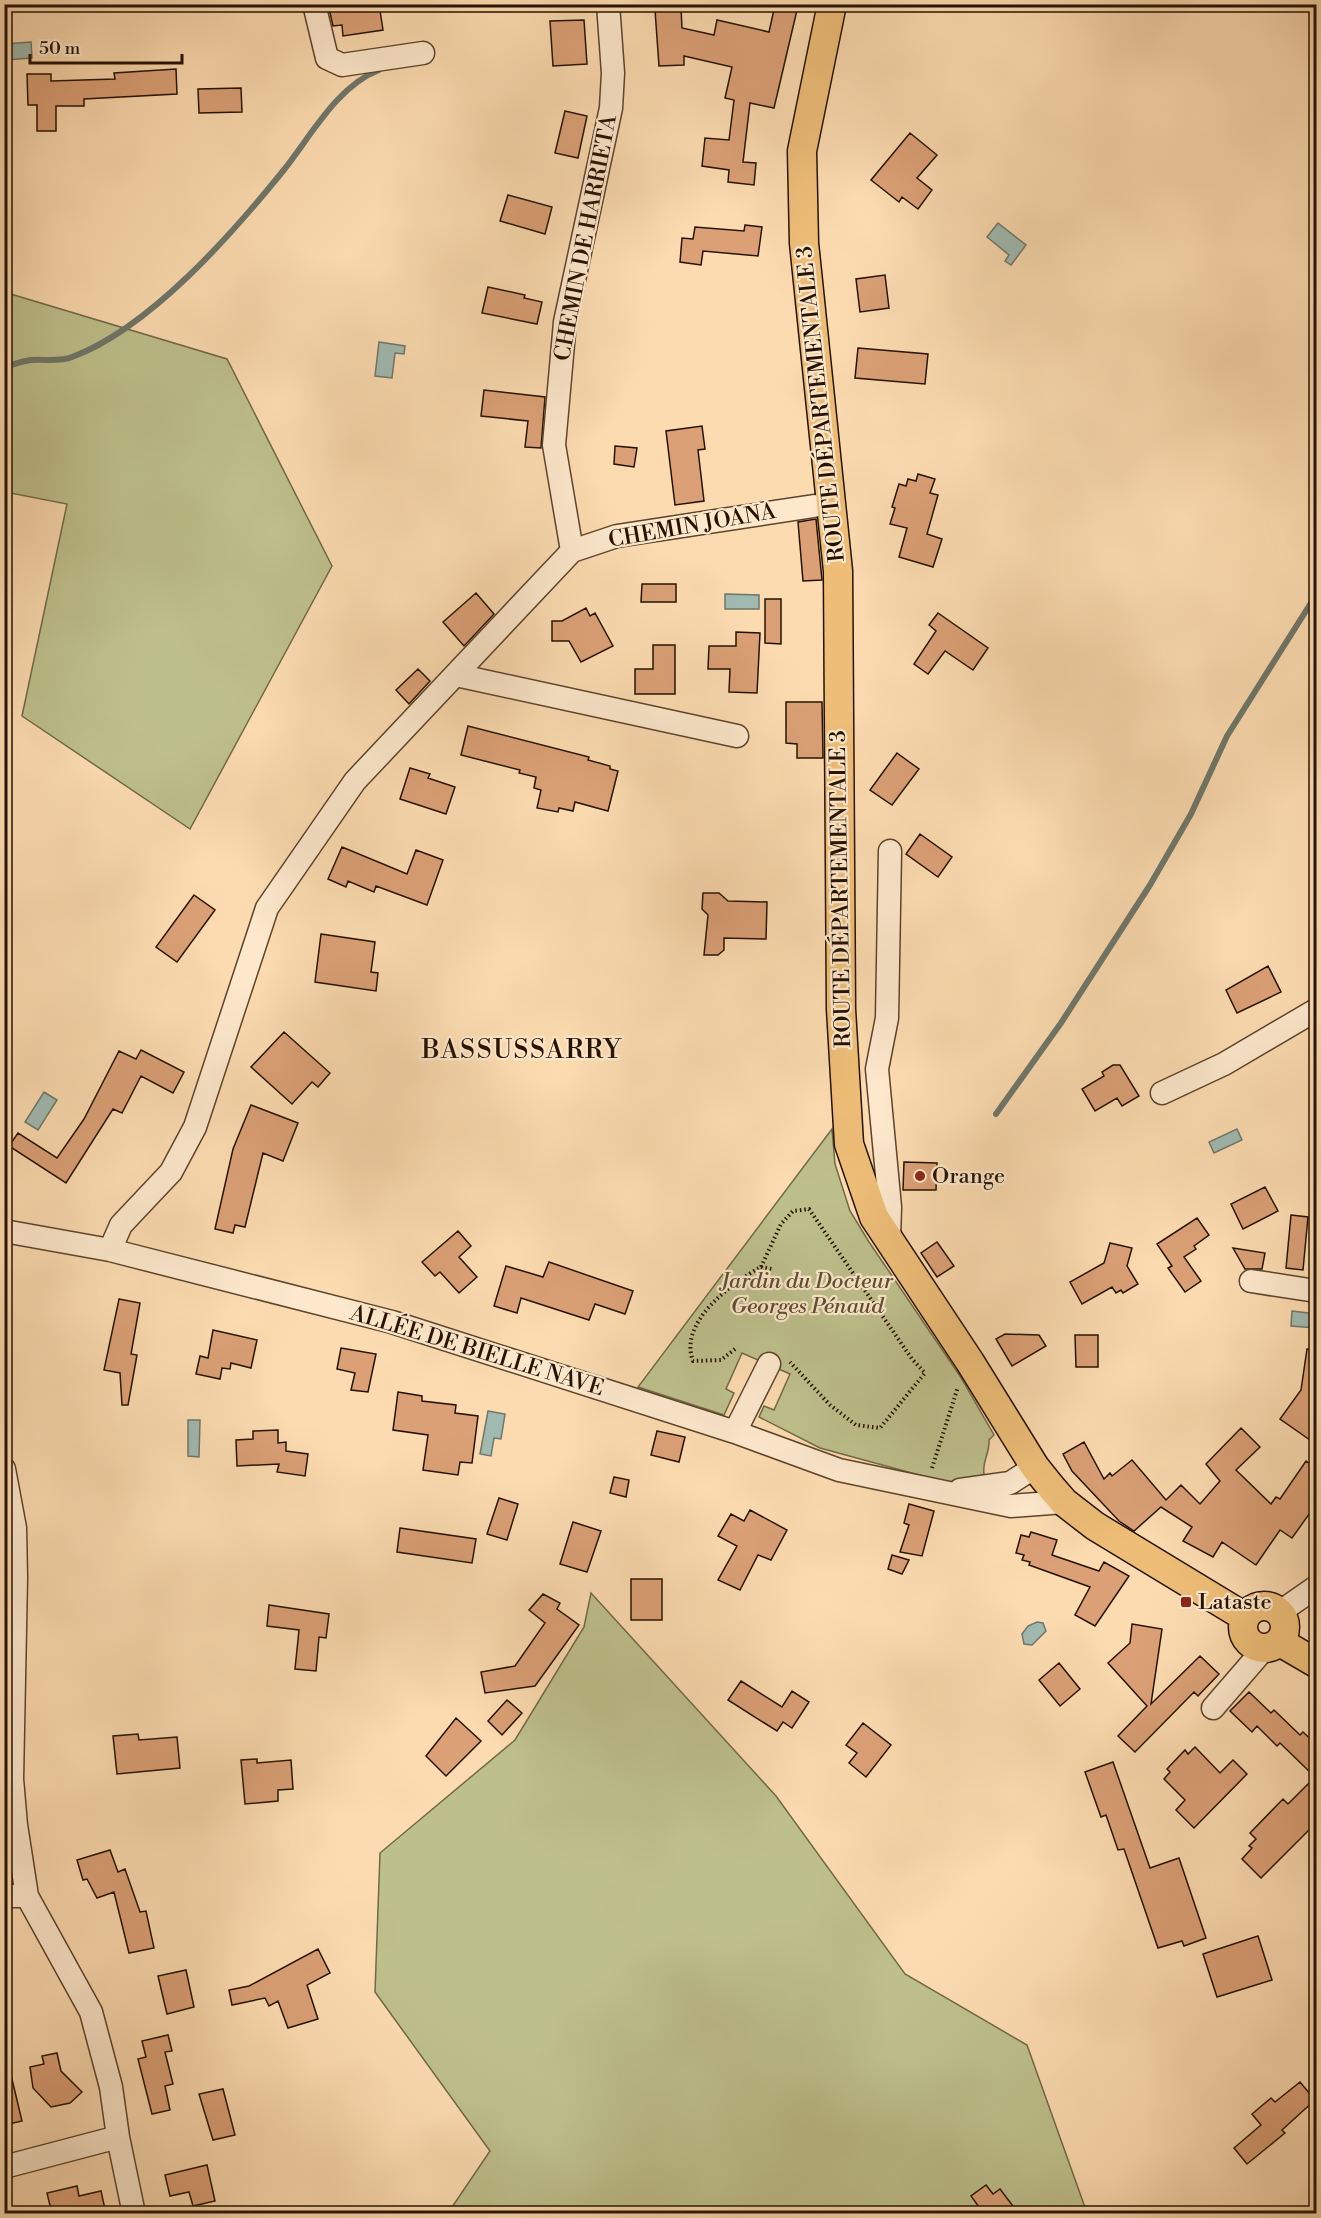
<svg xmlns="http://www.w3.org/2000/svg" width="1321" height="2218" viewBox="0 0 1321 2218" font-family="'Libre Bodoni',serif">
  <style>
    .green { fill: #bec08c; stroke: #726946; stroke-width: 1.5 }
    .water { fill: #a0bab1; stroke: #6f776a; stroke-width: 1.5 }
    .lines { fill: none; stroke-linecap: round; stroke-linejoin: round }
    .stream { stroke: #6f776a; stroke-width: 6 }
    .building { fill: #dba076; stroke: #261200; stroke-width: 1.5 }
    .minor-casing { stroke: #5c442c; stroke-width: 25 }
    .major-casing { stroke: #261200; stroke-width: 31 }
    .path { stroke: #261200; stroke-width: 4; stroke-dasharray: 1.5 3; stroke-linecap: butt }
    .minor { stroke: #fde8cc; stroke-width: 22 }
    .major { stroke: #eebe78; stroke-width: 28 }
    .poi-dot { fill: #8f2418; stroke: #fde8cc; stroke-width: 2 }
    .labels { text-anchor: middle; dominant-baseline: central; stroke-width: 4.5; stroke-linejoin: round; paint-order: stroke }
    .street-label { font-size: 22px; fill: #261200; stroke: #fde8cc }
    .poi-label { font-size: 22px; fill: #261200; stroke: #fde8cc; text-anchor: start }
    .park-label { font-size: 22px; font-style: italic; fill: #5b4f31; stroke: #fde8cc }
    .quarter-label { font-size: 26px; letter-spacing: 1.5px; fill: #261200; stroke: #fde8cc }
  </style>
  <rect width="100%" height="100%" fill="#fcdbb0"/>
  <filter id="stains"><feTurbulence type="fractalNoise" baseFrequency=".00333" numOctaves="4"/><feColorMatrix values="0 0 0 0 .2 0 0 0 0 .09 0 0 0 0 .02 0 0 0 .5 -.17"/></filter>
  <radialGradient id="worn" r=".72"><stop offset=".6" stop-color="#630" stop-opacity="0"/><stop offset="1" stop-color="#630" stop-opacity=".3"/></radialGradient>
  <path class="green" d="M4 292 227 359 332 566 190 829 22 716 67 504 5 492Z
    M832 1129 835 1164 850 1211 869 1242 960 1376 994 1435 989 1440C990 1453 982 1461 984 1474 969 1483 958 1483 941 1481L820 1448 759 1417 764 1406 774 1410 790 1374 742 1353 726 1389 734 1393 724 1415 638 1387Z
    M591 1593 776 1796 905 1974 1027 2045 1087 2213H448L490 2151 375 1992 380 1853 515 1740 584 1627Z"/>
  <path class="water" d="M31 42 32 58 5 60V44Z
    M998 223 1026 245 1011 265 1005 261 1009 255 987 237Z
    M379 342 405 346 404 354 395 353 392 378 375 376Z
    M725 594 759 595V609H725Z
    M44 1092 57 1100 38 1130 25 1122Z
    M1237 1129 1242 1140 1214 1153 1209 1142Z
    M1292 1311 1316 1314V1328L1291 1326Z
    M488 1411 505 1414 501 1439 494 1438 491 1456 480 1454Z
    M188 1420H200L199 1457 188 1456Z
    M1037 1622 1043 1623 1046 1631 1032 1645 1024 1644 1022 1634 1028 1626Z"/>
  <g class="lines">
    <path class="stream" d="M4 367C13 365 22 361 31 360 44 359 60 362 72 357 150 328 232 234 283 171 311 136 337 86 379 70
      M996 1114 1061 1023 1150 885 1191 814 1227 736 1316 595"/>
  </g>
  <path class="building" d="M328 4H379L383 30 343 36 342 25 333 26Z
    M775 5 797 10 774 108 750 103 743 162 756 163 754 185 728 182 729 170 702 166 705 138 729 140 734 100 725 98 732 67 684 56V65L659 66 655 10 681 8 682 28 714 35 717 20 769 32Z
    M584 20 587 64 553 66 550 21Z
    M176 69 177 94 84 99V106H56V131H37V105H28L27 74H51V81L115 79 114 73Z
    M241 88 242 112 199 113 198 89Z
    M565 111 587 116 578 158 555 153Z
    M910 133 937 155 917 178 932 190 918 209 902 197 899 202 871 180Z
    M508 195 552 207 545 234 500 221Z
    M745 225 762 227 758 256 703 251 701 265 680 262 682 238 693 239 695 227 744 231Z
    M885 275 889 308 860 312 856 279Z
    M488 287 525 295 524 298 542 302 537 324 482 313Z
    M858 348 928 354 925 384 855 378Z
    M484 390 545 397 541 448 525 447 528 421 481 416Z
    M702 426 705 449 698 450 704 501 675 505 666 431Z
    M615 446 637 448 634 467 614 464Z
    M918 474 935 479 930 493 938 495 927 534 942 539 933 567 899 557 907 528 890 524 895 508 892 507 899 484 906 486 908 479 916 481Z
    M816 519 822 580 803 581 798 522Z
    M642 584H676V602H641Z
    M476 593 494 614 464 646 443 622Z
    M765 599H781V644L765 643Z
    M586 608 590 616 595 613 613 646 581 662 569 641H552V621H562Z
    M938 613 988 648 973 670 945 651 928 674 914 664 936 631 929 625Z
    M736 632 760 633 757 693 729 692 730 669H708L709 646H736Z
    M653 645H675V694H635V669H653Z
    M418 669 430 681 409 704 396 690Z
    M786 702H822L823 758H797V744L786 743Z
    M468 726 589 757 588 760 610 766V769L618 771 608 811 575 802 573 811 559 808 558 812 537 808 541 790 534 788 536 777 519 773 520 770 461 755Z
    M897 753 919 769 892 805 870 790Z
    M410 768 430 774 428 778 455 787 446 814 400 799Z
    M920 834 952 857 938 877 906 854Z
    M342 847 407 874 416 850 443 860 427 905 376 886 374 892 348 881 346 887 328 879Z
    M703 893H719L728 901 767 902 766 939 724 938V950L718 955H704L708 915 702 909Z
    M194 895 215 910 177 962 156 947Z
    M321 934 375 942 371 972 378 973 376 991 315 982Z
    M1268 966 1281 992 1237 1013 1226 990Z
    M284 1032 330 1073 318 1087 312 1082 292 1104 251 1067Z
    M141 1050 184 1072 173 1093 141 1076 122 1113 113 1109 66 1183 9 1146 18 1133 57 1158 84 1119 119 1051 136 1059Z
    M1113 1065H1120L1139 1096 1122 1106 1117 1098 1095 1111 1082 1089 1104 1076 1102 1072Z
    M251 1105 298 1123 283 1161 263 1153 245 1227 235 1225 233 1233 215 1229 233 1149Z
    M904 1162 937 1163 936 1190H903Z
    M1265 1187 1278 1211 1243 1229 1231 1204Z
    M1291 1215 1308 1217 1303 1270 1286 1268Z
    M1197 1218 1209 1235 1194 1246 1196 1249 1184 1257 1201 1281 1185 1292 1168 1268 1172 1266 1157 1244Z
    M458 1231 471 1246 459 1257 477 1277 459 1293 440 1272 435 1276 422 1262Z
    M937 1242 954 1266 937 1277 921 1253Z
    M1110 1243 1132 1248 1127 1266 1138 1284 1123 1293 1121 1290 1116 1293 1112 1287 1082 1304 1070 1282 1104 1263Z
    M1233 1248 1265 1253 1262 1269H1245Z
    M549 1262 633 1291 625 1314 595 1304 589 1320 521 1298 517 1313 494 1306 506 1266 543 1277Z
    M119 1299 140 1303 131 1354 137 1355 128 1405H122L120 1373 104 1370Z
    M213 1330 257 1340 251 1368 231 1363 230 1369 222 1368 220 1379 196 1374 200 1356 208 1358Z
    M1005 1334 1039 1335 1046 1346 1012 1366 996 1339Z
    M1075 1335H1098V1367H1076Z
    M341 1348 376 1354 368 1392 351 1390 355 1373 337 1369Z
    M1307 1349 1317 1350 1314 1415 1317 1417V1431L1310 1440 1280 1419 1301 1390Z
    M398 1392 422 1396V1401L456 1405 455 1413 478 1416 472 1463 460 1462 458 1475 423 1470 428 1435 393 1430Z
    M1241 1428 1260 1447 1236 1470 1271 1504 1276 1497 1280 1499 1306 1461 1317 1469V1503L1292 1538 1280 1530 1256 1565 1222 1542 1213 1557 1183 1541 1192 1527 1161 1507 1134 1531 1119 1521 1072 1471 1063 1454 1084 1442 1104 1479 1110 1473 1112 1476 1132 1460 1166 1500 1181 1485 1200 1504 1220 1481 1206 1464Z
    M278 1430V1443L286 1442V1451L308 1454 305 1476 277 1472 279 1464 237 1466 236 1440 253 1439V1431Z
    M657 1431 685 1437 679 1462 651 1455Z
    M614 1477 629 1480 626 1497 610 1493Z
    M499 1498 518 1504 507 1540 487 1534Z
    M909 1504 934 1511 922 1556 900 1552 909 1525 904 1523Z
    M750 1510 787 1530 771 1560 758 1555 740 1590 718 1580 737 1546 718 1536 731 1514 744 1521Z
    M573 1522 601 1531 587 1572 560 1564Z
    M400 1528 476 1539 472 1563 397 1552Z
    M1031 1532 1057 1540 1052 1555 1099 1571 1104 1562 1129 1576 1095 1626 1075 1615 1090 1587 1029 1565 1030 1562 1022 1560 1024 1555 1016 1553 1021 1535 1029 1537Z
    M892 1555 909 1560 902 1574 888 1569Z
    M631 1579H662V1620H631Z
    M543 1594 560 1603 557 1609 579 1625 535 1686 485 1693 481 1672 515 1666 545 1623 529 1610Z
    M269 1605 329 1614 326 1638 319 1637 316 1671 295 1669 299 1630 267 1626Z
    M1132 1624 1162 1629 1151 1704 1200 1656 1219 1674 1198 1696 1194 1692 1135 1752 1118 1736 1147 1706 1108 1663 1130 1643Z
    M1059 1663 1080 1689 1060 1706 1039 1680Z
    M741 1681 782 1707 792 1691 809 1702 792 1728 783 1722 777 1731 728 1700Z
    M1249 1692 1271 1713 1274 1710 1300 1735 1303 1732 1317 1745V1822L1261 1878 1242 1859 1252 1848 1249 1846 1256 1839 1250 1833 1283 1799 1288 1804 1315 1777 1280 1743 1277 1746 1257 1726 1252 1732 1230 1711Z
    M507 1700 522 1713 502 1735 488 1721Z
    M456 1718 481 1741 446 1776 426 1756Z
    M863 1723 891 1745 866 1777 849 1763 857 1753 846 1745Z
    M138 1734 139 1740 177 1737 180 1768 117 1774 113 1736Z
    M1195 1747 1220 1773 1233 1760 1247 1774 1194 1828 1176 1810 1185 1800 1164 1779 1170 1772 1167 1769 1185 1750 1188 1754Z
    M257 1759V1763L291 1760 293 1789 278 1790V1801L245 1804 241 1760Z
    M1113 1762 1150 1868 1179 1858 1206 1938 1184 1946 1182 1941 1158 1948 1124 1849 1118 1850 1106 1815 1101 1817 1085 1772Z
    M110 1850 118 1872 125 1869 140 1912 146 1911 154 1948 129 1953 114 1892 97 1898 87 1879 83 1880 77 1860Z
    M1258 1936 1272 1980 1217 1997 1203 1954Z
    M318 1949 330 1973 307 1985 318 2019 288 2028 278 2001 269 2006 265 1998 232 2005 229 1990 249 1986Z
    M186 1970 194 2007 167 2014 158 1976Z
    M168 2035 172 2051 165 2052 173 2084 165 2086 170 2110 152 2114 138 2059 146 2057 142 2041Z
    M57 2053 61 2071 82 2092 70 2103 51 2107 33 2088 30 2067 44 2064 42 2056Z
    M11 2075 22 2121 4 2125V2076Z
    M1300 2082 1315 2100 1282 2130 1285 2133 1247 2164 1234 2148 1261 2125 1252 2114 1271 2098 1275 2102Z
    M223 2089 235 2135 213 2140 199 2094Z
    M207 2165 215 2201 193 2206 189 2192 170 2196 165 2175Z
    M986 2185 993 2194 1000 2189 1019 2214H984L971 2196Z
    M77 2186 79 2196 101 2191 106 2214H52L47 2193Z"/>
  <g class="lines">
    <g class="minor-casing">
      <path id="minor" d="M314 4 327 58 342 65 423 53
        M572 551 617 536 814 506
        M456 675 737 736
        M1162 1093 1224 1064 1316 1010
        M4 1231 110 1250 392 1322 735 1432 839 1470 1011 1506 1064 1502
        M889 1240 890 1207 877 1069 887 1018 890 851
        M110 1250 121 1225 171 1172 195 1127 267 908 355 781 572 551 554 445 565 322 611 108 613 73 608 4
        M1251 1281 1316 1291
        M735 1432 769 1364
        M4 1469 15 1528 16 1578 12 1779 16 1825 27 1896 91 2012 111 2087 118 2137 134 2214
        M960 1490 1010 1483 1035 1467
        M1280 1612 1316 1587
        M1213 1708 1264 1649
        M4 1896H27
        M4 2167 118 2137"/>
    </g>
    <g class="major-casing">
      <path id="major" d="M832 4 802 151 804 243 838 571 841 1009 849 1144 874 1217 970 1362 1035 1467 1051 1487 1064 1502 1095 1526 1245 1617
        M1243 1627a21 21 0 1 1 42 0a21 21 0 1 1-42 0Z
        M1280 1642 1316 1663"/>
    </g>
    <path class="path" d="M761 1267 781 1224 793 1211 809 1209 912 1359 925 1373 880 1428 856 1425 830 1405 790 1362
      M735 1349 721 1360 693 1361C678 1322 732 1283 761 1267L772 1269
      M932 1468 958 1387"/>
    <use href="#minor" class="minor"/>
    <use href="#major" class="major"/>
  </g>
  <g class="poi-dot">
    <circle cx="920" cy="1176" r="6"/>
    <rect x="1180" y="1596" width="12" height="12" rx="3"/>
  </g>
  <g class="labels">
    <g class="street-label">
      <text transform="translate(586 238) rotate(-79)">CHEMIN DE HARRIETA</text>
      <text transform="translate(821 404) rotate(-96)">ROUTE DÉPARTEMENTALE 3</text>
      <text transform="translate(692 526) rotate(-10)">CHEMIN JOANA</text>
      <text transform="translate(841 889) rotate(-91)">ROUTE DÉPARTEMENTALE 3</text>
      <text transform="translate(477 1351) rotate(17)">ALLÉE DE BIELLE NAVE</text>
    </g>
    <g class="poi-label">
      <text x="932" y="1176">Orange</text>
      <text x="1198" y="1602">Lataste</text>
    </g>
    <g class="park-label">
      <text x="807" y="1281">Jardin du Docteur<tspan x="807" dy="25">Georges Pénaud</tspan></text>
    </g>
    <g class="quarter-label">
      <text x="522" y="1050">BASSUSSARRY</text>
    </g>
  </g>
  <rect width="1321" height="2218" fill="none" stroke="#fcdbb0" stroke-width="24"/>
  <rect x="6" y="6" width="1309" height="2206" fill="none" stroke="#261200" stroke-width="3"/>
  <rect x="12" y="12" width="1297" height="2194" fill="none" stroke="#261200" stroke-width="1.5"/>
  <path d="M30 54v9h152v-9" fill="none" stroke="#261200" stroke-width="3"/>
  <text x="39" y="54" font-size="18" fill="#261200" stroke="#fde8cc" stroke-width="4.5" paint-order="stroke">50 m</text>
  <rect width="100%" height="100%" filter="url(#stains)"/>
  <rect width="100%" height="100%" fill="url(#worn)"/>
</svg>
